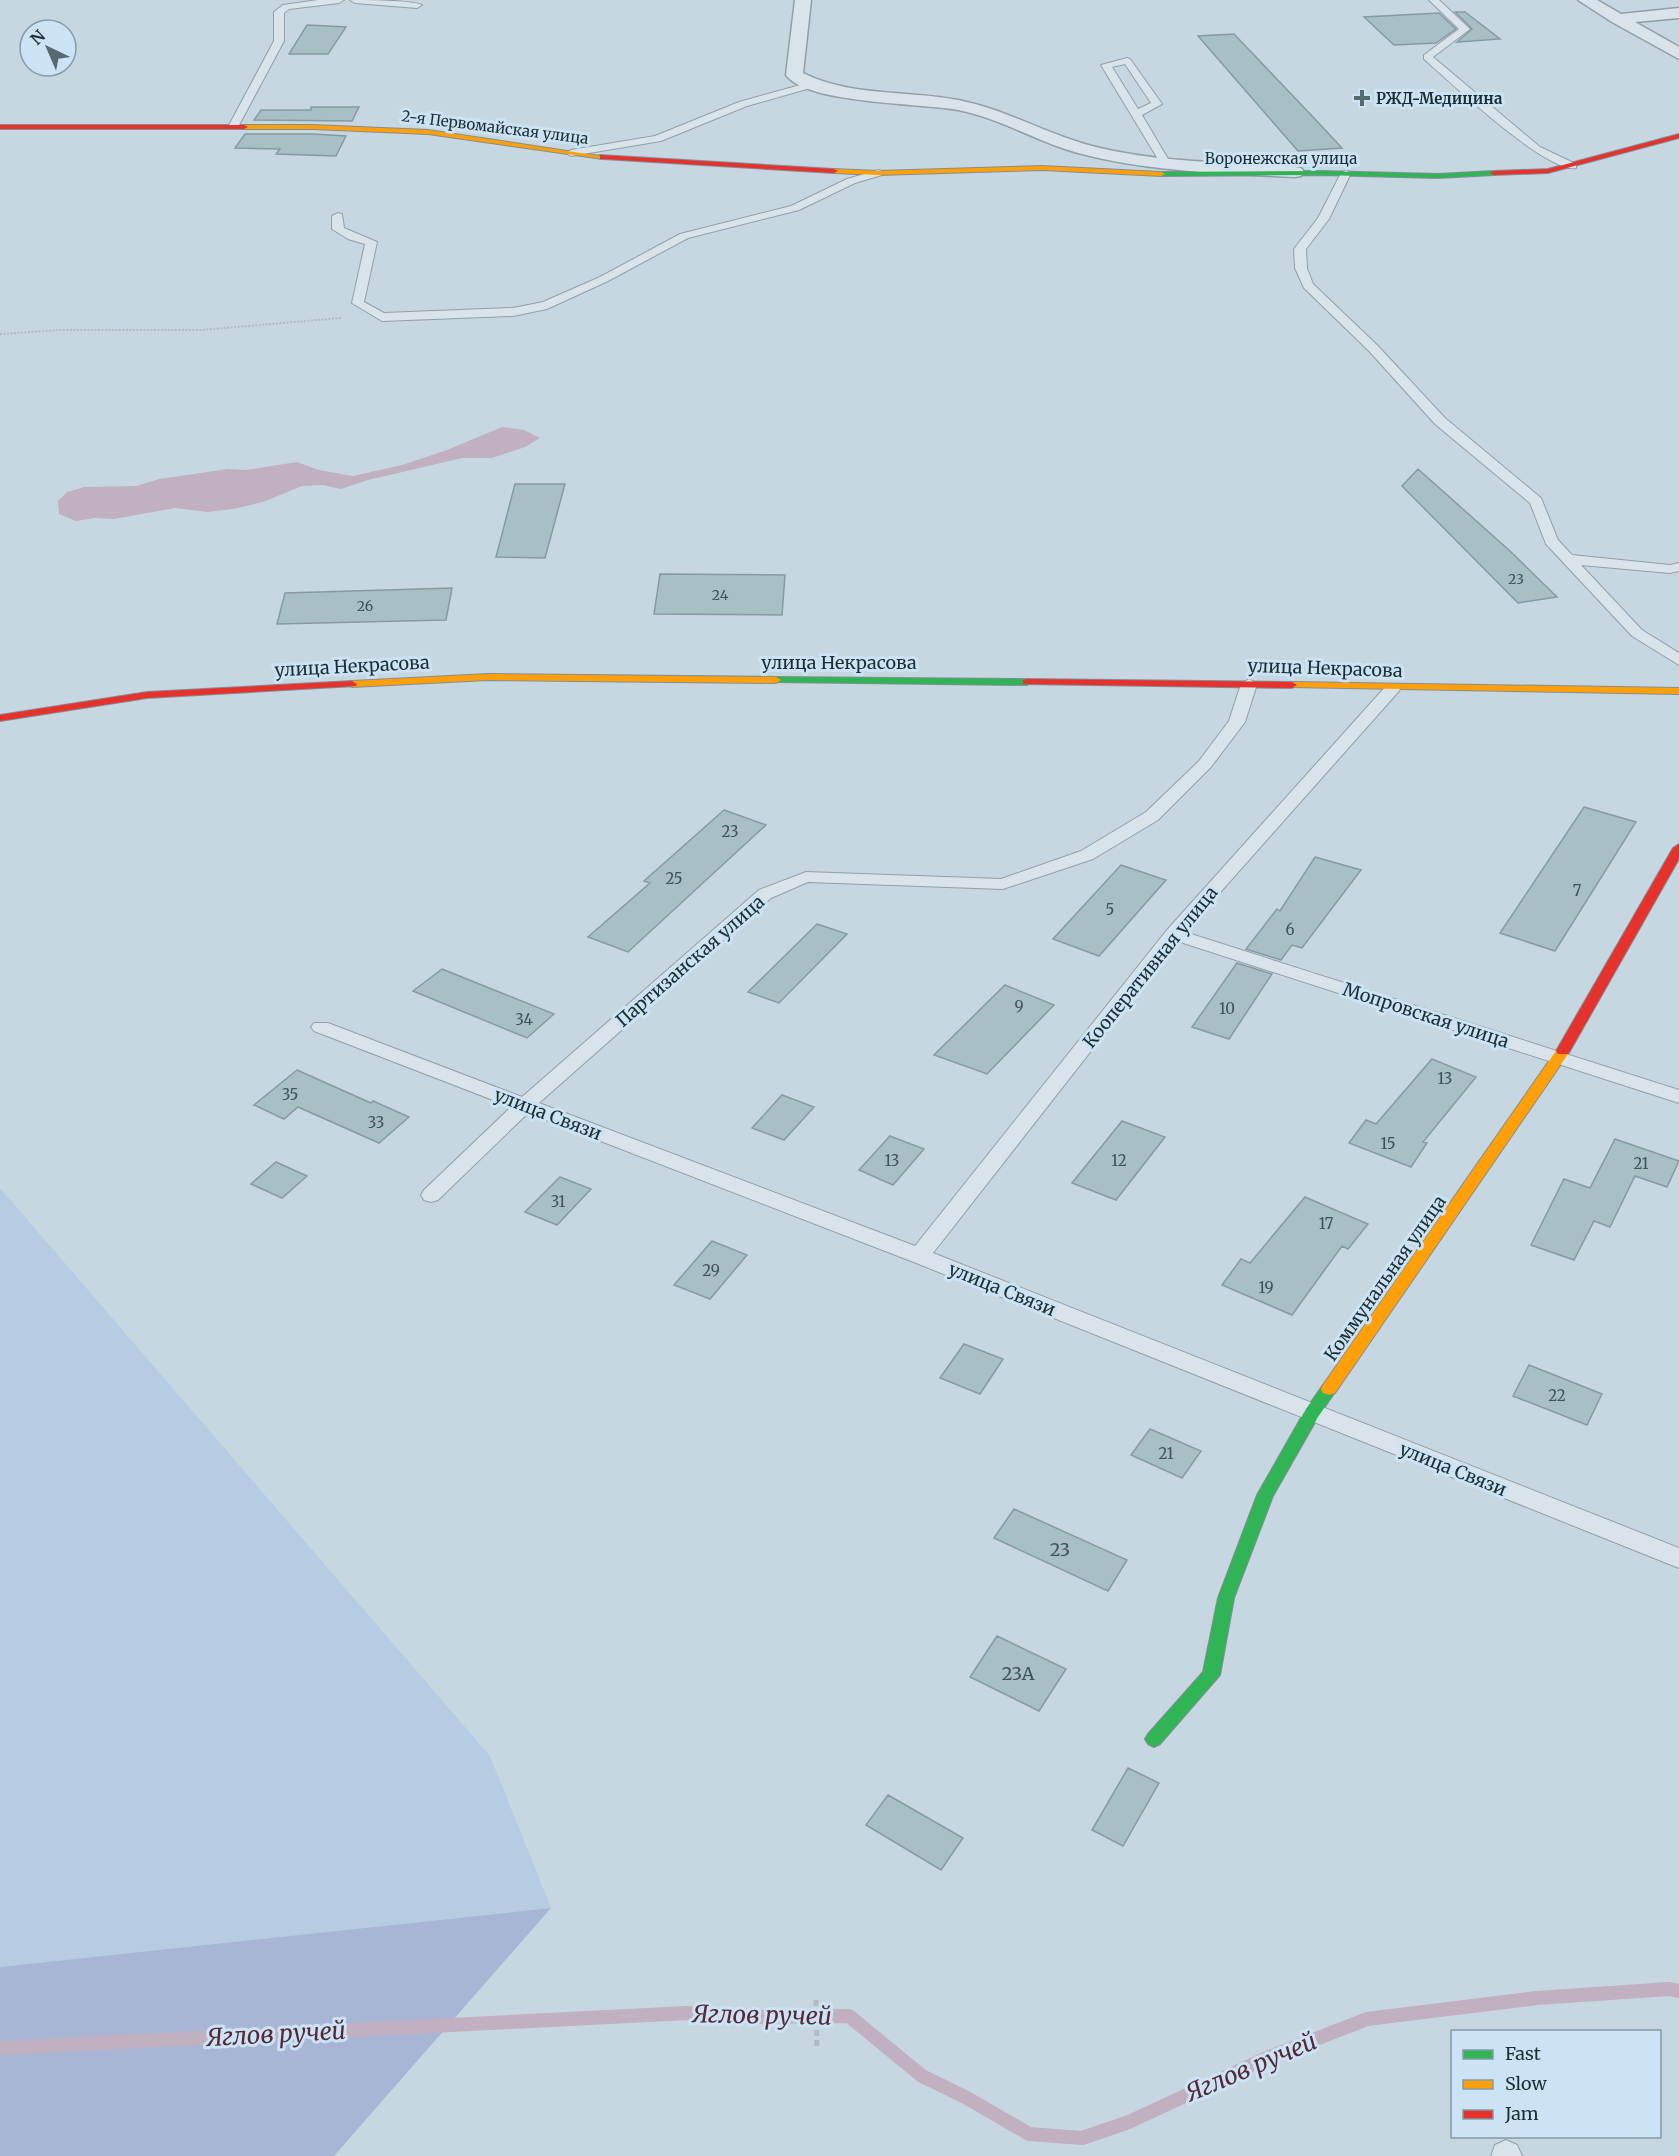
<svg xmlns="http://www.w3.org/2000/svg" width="1679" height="2156" viewBox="0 0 1679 2156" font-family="Merriweather,serif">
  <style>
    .farmland { fill: #b6cce3 }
    .green { fill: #a9b5d5 }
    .water { fill: #c1b0c0 }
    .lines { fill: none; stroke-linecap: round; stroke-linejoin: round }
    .stream { stroke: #c1b0c0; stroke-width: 14 }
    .building { fill: #a8bfc5; stroke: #879aa1; stroke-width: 1.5 }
    .lane-casing { stroke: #919fa7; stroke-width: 2 }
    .street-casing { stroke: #919fa7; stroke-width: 3 }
    .fast-casing { stroke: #818f96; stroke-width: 2 }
    .slow-casing { stroke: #818f96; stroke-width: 2 }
    .jam-casing { stroke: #818f96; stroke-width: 2 }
    .path-far1 { stroke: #b1bcc2; stroke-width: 2; stroke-dasharray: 2 1.5; stroke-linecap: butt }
    .path { stroke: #b1bcc2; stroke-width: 5; stroke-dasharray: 6 4; stroke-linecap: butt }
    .lane { fill: #d9e3ea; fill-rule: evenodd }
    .street { fill: #d9e3ea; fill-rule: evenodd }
    .fast { fill: #30b455; fill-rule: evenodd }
    .slow { fill: #ff9f0a; fill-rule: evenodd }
    .jam { fill: #e5322d; fill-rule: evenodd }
    .poi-dot { fill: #576a70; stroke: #cbe3f5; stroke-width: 2 }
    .labels { text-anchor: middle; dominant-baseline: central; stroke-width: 6; stroke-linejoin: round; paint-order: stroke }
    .far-number-label { font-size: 14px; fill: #3e5358 }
    .far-poi-label { font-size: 15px; font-weight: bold; fill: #1b2f33; stroke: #cbe3f5; text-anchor: start }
    .far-street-label { font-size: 15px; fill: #1b2f33; stroke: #cbe3f5 }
    .number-label { font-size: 15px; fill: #3e5358 }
    .street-label { font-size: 18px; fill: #1b2f33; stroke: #cbe3f5 }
    .near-number-label { font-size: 18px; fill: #3e5358 }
    .near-water-label { font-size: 24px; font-style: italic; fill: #542938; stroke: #cbe3f5 }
  </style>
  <rect width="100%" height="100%" fill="#c7d7e2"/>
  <path class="farmland" d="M0 1188 490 1756 551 1908 0 1967Z"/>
  <path class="green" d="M551 1908 334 2156H0V1967Z"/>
  <path class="water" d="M502 427 524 430 540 438 525 447 492 458H462L368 480 341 489 323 485 302 486 263 502 233 509 207 512 175 508 114 519 95 518 76 521 59 514 58 501 67 492 84 487 137 486 159 479 228 469 246 470 297 462 319 470 353 476 402 465 447 450Z"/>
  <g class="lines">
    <path class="stream" d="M0 2048 687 2013 729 2017 849 2016 922 2076 967 2098 1029 2134 1082 2138 1129 2122 1262 2060 1367 2019 1537 1998 1669 1989 1679 1991"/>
  </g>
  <path class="building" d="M1455 12H1465L1500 39 1457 42 1472 29Z
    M1439 13 1456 29 1436 43 1394 45 1364 17Z
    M307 25 346 27 328 54H289Z
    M1234 34 1314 118 1342 148 1298 151 1198 36Z
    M311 107H359L352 121 254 120 261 110H311Z
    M245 134H313L346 136 336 156 276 154 280 149 235 148Z
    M1418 469 1510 551 1557 597 1518 603 1402 486Z
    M515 484H565L545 558 496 557Z
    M660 574 785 575 782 615 654 614Z
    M452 588 446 620 277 624 285 593Z
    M1584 807 1636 822 1555 951 1500 933Z
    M724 810 766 825 628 952 588 937 650 883 644 881Z
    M1315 857 1361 870 1302 948 1292 945 1281 960 1246 949 1277 909 1280 911Z
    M1121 865 1166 880 1099 956 1053 939Z
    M817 924 847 934 779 1003 748 992Z
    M1237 963 1272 974 1229 1039 1192 1027Z
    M442 969 554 1014 527 1038 413 991Z
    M1005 985 1054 1005 987 1074 934 1055Z
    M1432 1059 1476 1077 1423 1142 1427 1143 1411 1167 1349 1143 1366 1120 1376 1124Z
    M297 1070 371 1103 373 1101 409 1117 379 1143 298 1107 284 1119 254 1105Z
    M782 1095 814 1107 784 1140 752 1128Z
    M1122 1121 1165 1137 1116 1200 1072 1183Z
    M890 1136 924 1149 893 1185 859 1170Z
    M1615 1139 1679 1161 1667 1187 1635 1176 1610 1227 1594 1221 1574 1260 1531 1245 1564 1179 1590 1188Z
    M276 1162 307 1176 282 1198 251 1184Z
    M560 1177 591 1189 557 1225 525 1212Z
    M1305 1197 1368 1224 1348 1249 1342 1246 1292 1315 1222 1285 1241 1259 1250 1263Z
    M712 1241 747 1255 710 1299 674 1285Z
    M964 1344 1003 1359 980 1394 940 1378Z
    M1529 1365 1602 1394 1587 1425 1513 1396Z
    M1150 1429 1201 1451 1182 1478 1131 1455Z
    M1014 1509 1127 1560 1108 1591 994 1538Z
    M997 1636 1066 1669 1039 1711 970 1677Z
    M1128 1768 1159 1783 1123 1846 1092 1830Z
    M888 1795 963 1838 941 1870 866 1825Z"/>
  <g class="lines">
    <g class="lane-casing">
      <path id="lane" d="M318 0H344L339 3 289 9 284 13V41L238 127 229 129 228 127 274 41V12L283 5Z
        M350 0C367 0 409 0 422 5L417 8 355 3Z
        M1429 0H1439L1470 29 1433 57 1540 147 1576 164V168C1546 173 1449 81 1424 59V55L1459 29Z
        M1127 58 1130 59 1162 104 1142 115 1171 164 1170 166H1162L1161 164 1101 65ZM1125 64 1151 103 1138 109 1112 67Z
        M811 82 814 83V87L747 106 661 141 571 156 566 153 571 150 655 136 739 102Z
        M878 170 882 171V175L855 183 799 210 688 238 608 281 547 309 513 316 382 321 352 303 365 244 348 239 332 229V216L338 213 342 214 344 228 377 242 364 302 384 313 513 308 543 302 600 277 680 234 791 206 847 179Z
        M1346 170 1351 173 1329 219 1306 249 1307 268 1313 284 1377 345 1445 418 1541 498 1558 540 1572 555 1670 565 1679 563V571L1670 573 1581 565 1642 630 1679 653V665L1632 636 1546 544 1530 503 1435 424 1369 351 1304 288 1295 268 1294 249 1318 218 1341 173Z
        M1249 679 1257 684 1245 722 1211 767 1158 820 1093 859 1003 889 808 882 771 898 539 1103 915 1246 1167 930 1387 685H1399L1401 688 1399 691 1185 932 1679 1090V1103L1177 941 933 1253 1679 1548V1568L911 1261 528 1113 438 1200 431 1202 424 1200 421 1195 424 1190 511 1107 314 1031 311 1027 314 1023H328L522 1097 759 890 806 872 1001 879 1081 851 1146 812 1199 761 1229 721 1241 684Z
        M1506 2140 1517 2145 1522 2156H1491L1495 2145Z"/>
    </g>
    <g class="street-casing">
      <path id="street" d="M795 0H811L803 73C852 97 906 90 958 100 1005 109 1046 134 1092 146 1158 163 1227 162 1295 167L1301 168 1304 172 1301 176 1295 177C1222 173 1149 172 1078 153 1037 142 1000 118 958 110 921 103 807 104 786 75Z
        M1578 0H1597L1621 14 1679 8V18L1635 22 1679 47V59L1612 22Z"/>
    </g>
    <g class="fast-casing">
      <path id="fast" d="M1321 171 1438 174 1494 171 1498 173 1494 175 1438 178 1321 175 1161 176 1157 174 1161 172Z
        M776 677 1027 679 1032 682 1027 685 772 682V678Z
        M1329 1383 1335 1385 1337 1389 1318 1417 1273 1496 1234 1598 1220 1675 1160 1744 1154 1747 1148 1744 1145 1739 1148 1734 1203 1672 1218 1598 1257 1495 1306 1409 1323 1385Z"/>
    </g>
    <g class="slow-casing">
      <path id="slow" d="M241 125H313L428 130 607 157 603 159 428 134 313 129H244L240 127Z
        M1042 166 1161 172 1165 174 1161 176 1042 170 878 175 834 173 830 171 834 169 878 171Z
        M488 674 776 677 781 680 776 683 488 680 352 687 347 684 352 681Z
        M1292 682 1679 688V694L1288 687 1287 685Z
        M1563 1047 1570 1051 1568 1054 1335 1393 1329 1395 1323 1393 1321 1389 1323 1385 1558 1048Z"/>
    </g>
    <g class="jam-casing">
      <path id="jam" d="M0 125H244L248 127 244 129H0Z
        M1679 134V138L1548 173 1494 175 1490 173 1494 171 1548 169Z
        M600 155 834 169 838 171 834 173 603 159H600Z
        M1027 679 1292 682 1297 685 1292 688 1023 684V680Z
        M352 681 357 684 356 686 147 698 0 721V715L147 692Z
        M1679 844V859L1570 1051 1568 1054H1558L1556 1051 1673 848Z"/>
    </g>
    <path class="path-far1" d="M0 334 61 330H201L341 318"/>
    <path class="path" d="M816 2000 817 2047"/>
    <use href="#lane" class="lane"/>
    <use href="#street" class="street"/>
    <use href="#fast" class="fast"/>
    <use href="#slow" class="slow"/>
    <use href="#jam" class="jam"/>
  </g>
  <path class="poi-dot" d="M1359 89h6v6h6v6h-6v6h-6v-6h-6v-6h6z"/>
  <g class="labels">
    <g class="far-number-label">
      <text x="1516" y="579">23</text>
      <text x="720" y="595">24</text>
      <text x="365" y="606">26</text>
    </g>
    <g class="far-poi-label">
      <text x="1376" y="98">РЖД-Медицина</text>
    </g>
    <g class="far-street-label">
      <text transform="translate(495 127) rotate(7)">2-я Первомайская улица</text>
      <text x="1281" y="158">Воронежская улица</text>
    </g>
    <g class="number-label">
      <text x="730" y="831">23</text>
      <text x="674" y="878">25</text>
      <text x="1577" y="890">7</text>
      <text x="1110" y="909">5</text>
      <text x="1290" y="929">6</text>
      <text x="1019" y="1006">9</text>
      <text x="1227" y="1008">10</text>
      <text x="524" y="1019">34</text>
      <text x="1445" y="1078">13</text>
      <text x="290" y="1094">35</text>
      <text x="376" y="1122">33</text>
      <text x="1388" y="1143">15</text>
      <text x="892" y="1160">13</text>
      <text x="1119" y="1160">12</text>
      <text x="1641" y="1163">21</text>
      <text x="558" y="1201">31</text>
      <text x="1326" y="1223">17</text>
      <text x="711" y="1270">29</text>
      <text x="1266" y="1287">19</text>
      <text x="1557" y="1395">22</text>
      <text x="1166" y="1453">21</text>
    </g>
    <g class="street-label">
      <text x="839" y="662">улица Некрасова</text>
      <text transform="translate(352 666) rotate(-3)">улица Некрасова</text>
      <text transform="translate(1325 668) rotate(2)">улица Некрасова</text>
      <text transform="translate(690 961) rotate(-41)">Партизанская улица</text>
      <text transform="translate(1150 967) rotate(-51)">Кооперативная улица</text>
      <text transform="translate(1426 1015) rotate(18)">Мопровская улица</text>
      <text transform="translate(548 1114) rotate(21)">улица Связи</text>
      <text transform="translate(1385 1278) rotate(-55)">Коммунальная улица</text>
      <text transform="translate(1002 1289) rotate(22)">улица Связи</text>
      <text transform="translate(1453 1469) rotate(22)">улица Связи</text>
    </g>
    <g class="near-number-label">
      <text x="1060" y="1549">23</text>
      <text x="1018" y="1673">23А</text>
    </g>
    <g class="near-water-label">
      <text transform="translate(762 2015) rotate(1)">Яглов ручей</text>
      <text transform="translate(276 2034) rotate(-3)">Яглов ручей</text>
      <text transform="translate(1251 2067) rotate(-23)">Яглов ручей</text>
    </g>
  </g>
  <rect x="1451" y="2030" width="210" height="108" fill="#cbe3f5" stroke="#859ba7" stroke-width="1.5"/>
  <rect x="1463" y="2050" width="30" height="9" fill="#30b455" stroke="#859ba7" stroke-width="1.5"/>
  <text x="1505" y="2060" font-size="18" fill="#1b2f33">Fast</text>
  <rect x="1463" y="2080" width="30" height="9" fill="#ff9f0a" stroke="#859ba7" stroke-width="1.5"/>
  <text x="1505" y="2090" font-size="18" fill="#1b2f33">Slow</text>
  <rect x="1463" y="2110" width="30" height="9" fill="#e5322d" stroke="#859ba7" stroke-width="1.5"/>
  <text x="1505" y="2120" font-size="18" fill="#1b2f33">Jam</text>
  <g transform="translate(48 48) rotate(316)"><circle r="28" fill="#cbe3f5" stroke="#859ba7" stroke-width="1.5"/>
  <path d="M0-4.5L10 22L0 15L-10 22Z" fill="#576a70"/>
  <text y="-9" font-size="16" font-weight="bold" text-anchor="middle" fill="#1b2f33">N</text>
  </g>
</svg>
